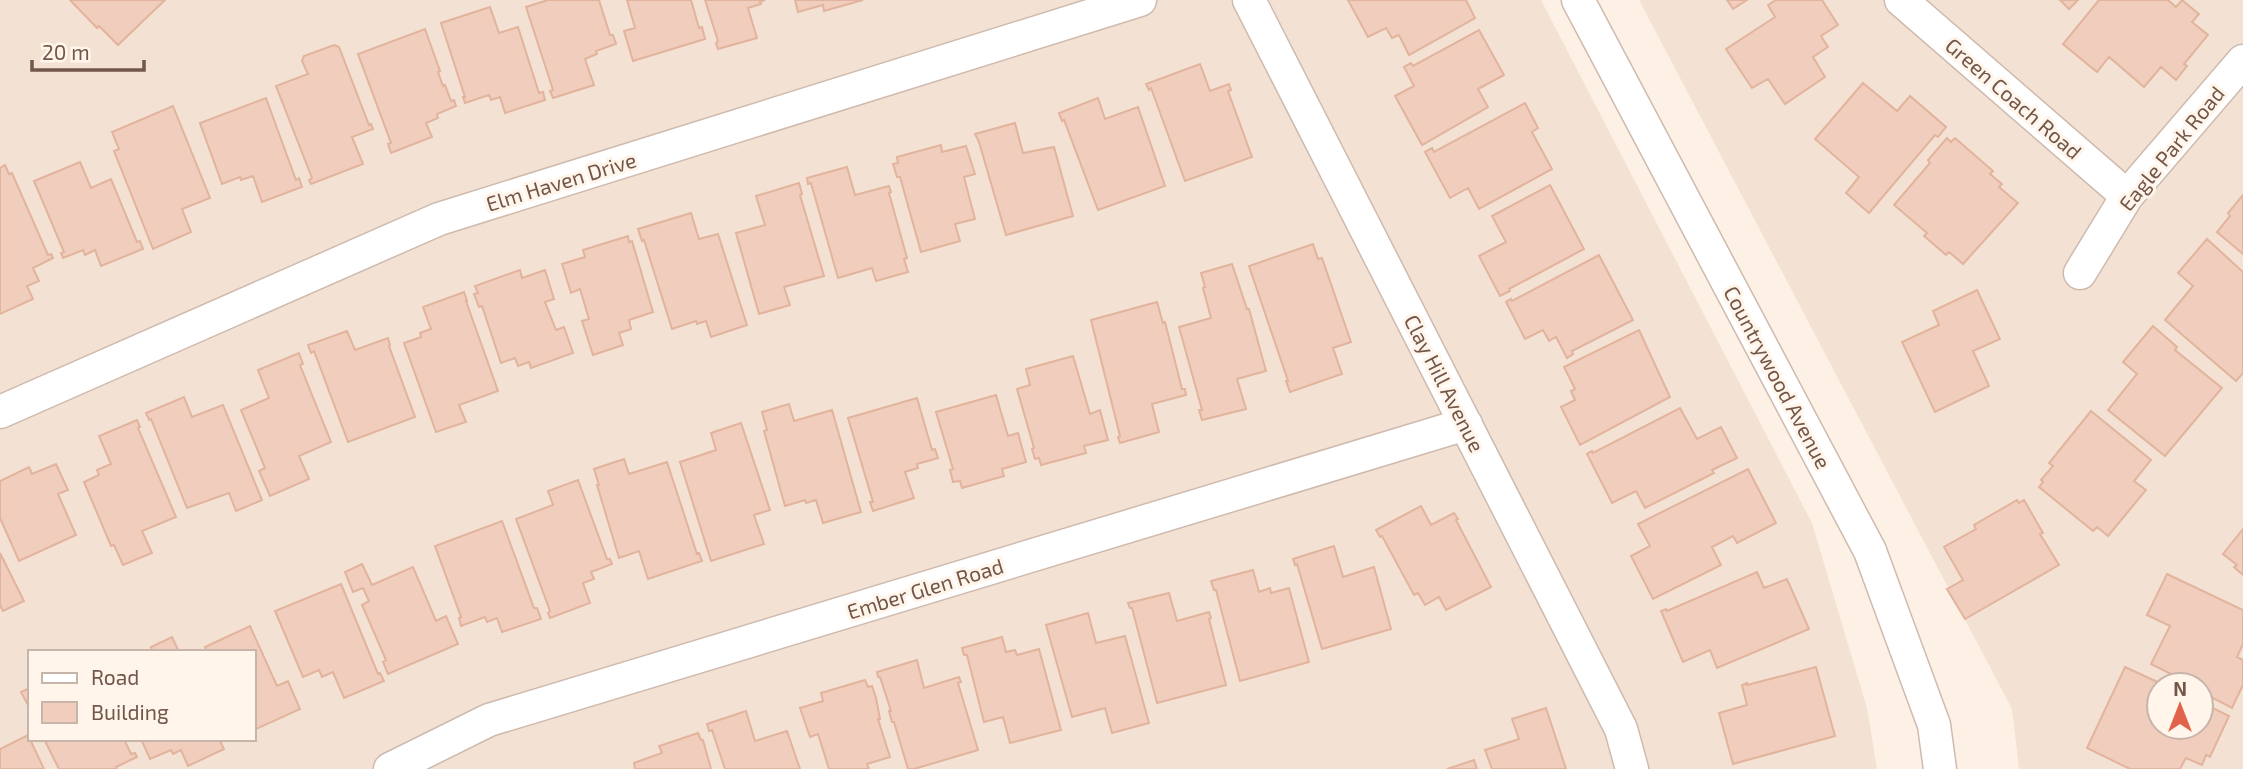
<svg xmlns="http://www.w3.org/2000/svg" width="2243" height="769" viewBox="0 0 2243 769" font-family="'Exo 2',sans-serif">
  <style>
    .residential { fill: #f3e2d3; fill-rule: evenodd }
    .building { fill: #f0cdbc; stroke: #e2b39d; stroke-width: 2 }
    .lines { fill: none; stroke-linecap: round; stroke-linejoin: round }
    .street-casing { stroke: #cfbaae; stroke-width: 35 }
    .street { stroke: #fff; stroke-width: 32 }
    .labels { text-anchor: middle; dominant-baseline: central; stroke-width: 6; stroke-linejoin: round; paint-order: stroke }
    .street-label { font-size: 21px; fill: #73564a; stroke: #fff5ea }
  </style>
  <rect width="100%" height="100%" fill="#fcf1e4"/>
  <path class="residential" d="M0 0H1541L1812 523 1867 708 1877 769H0ZM30 652H254V739H30Z
    M1639 0H2243V769H2019L2012 709ZM2159 685H2201V727H2159Z"/>
  <path class="building" d="M70 0H165L118 45 99 26 97 28Z
    M548 0H599L610 35H613L616 44 596 51 597 54 585 59 594 85 553 98 550 91 553 90 526 7Z
    M627 0H691L699 28 702 27 705 39 633 61 624 31 635 28Z
    M705 0H765L760 2 761 4 748 8 757 38 718 49 716 43 718 41Z
    M795 0H863L824 11 823 5 798 12Z
    M1348 0H1466L1475 18 1409 55 1399 35 1392 38 1386 28 1368 37Z
    M1727 0H1747L1733 9Z
    M1776 0H1822L1838 25 1821 36 1828 47 1813 57 1825 77 1785 104 1768 79 1752 88 1726 49 1775 17 1768 5Z
    M2060 0H2078L2069 9Z
    M2099 0H2168L2176 7 2182 0 2199 14 2192 22 2208 35 2184 64 2187 66 2176 80 2161 67 2144 87 2109 57 2097 72 2063 44Z
    M490 7 499 33 518 27 539 93 543 92 545 100 505 113 500 97 491 100 489 95 465 103 463 97H465L441 23Z
    M425 29 440 71 438 72 443 86 445 85 451 101 454 100 456 106 437 114 438 118 426 123 432 137 391 153 388 144 391 143 358 54Z
    M1479 30 1504 75 1478 89 1488 107 1422 145 1395 96 1414 86 1404 67 1411 63 1413 66Z
    M334 45 339 47 369 125 371 124 373 129 352 137 363 164 311 184 309 180 312 178 276 86 308 74 302 61 304 56Z
    M1200 64 1210 91 1229 84 1231 90 1228 91 1252 157 1185 181 1151 88 1149 90 1146 84Z
    M1863 83 1897 111 1910 96 1946 127 1938 137 1935 135 1869 213 1846 193 1859 177 1815 139Z
    M266 98 296 180 299 178 302 187 262 202 253 176 241 180 240 177 222 184 200 123Z
    M1098 98 1105 119 1138 107 1165 186 1098 210 1064 120 1062 121 1059 113Z
    M1525 103 1538 128 1532 132 1552 169 1479 209 1468 188 1450 198 1425 152 1432 148 1434 152Z
    M173 106 210 198 182 209 191 232 153 249 114 151 119 149 112 132Z
    M1015 123 1023 153 1054 147 1073 216 1006 235 979 142 975 134Z
    M1947 138 1951 142 1955 138 1993 171 1990 174 2002 184 1999 187 2018 203 1963 264 1949 252 1946 255 1924 236 1927 233 1894 205 1930 163 1928 160Z
    M941 145 942 152 966 146 975 174 964 177 975 219 955 224 960 241 921 252 900 177H897L893 164 898 163 897 157Z
    M80 162 91 188 111 179 137 242 140 241 143 249 101 266 95 250 85 255 83 250 63 258 61 253 64 252 34 181Z
    M5 165 9 174 12 173 48 255 51 254 53 258 33 268 39 281 27 286 33 299 0 314V168Z
    M847 167 855 195 889 186 891 192 889 193 907 258 904 259 908 272 876 281 872 268 838 278 811 183 808 184 807 178Z
    M799 183 802 194 800 195 824 276 784 287 790 305 759 314 736 233 765 225 756 196Z
    M1550 185 1584 249 1509 289 1510 291 1500 296 1479 256 1506 242 1492 216Z
    M2243 195V254L2217 232 2230 216 2228 213Z
    M691 213 699 239 718 234 747 325 711 337 706 321 697 324 696 321 672 329 644 240 642 241 638 229Z
    M628 236 629 242 632 241 653 312 629 320 631 329 619 333 623 345 593 355 582 321 589 319 580 289 571 293 562 264 585 257 583 250Z
    M2207 239 2243 272V373L2236 381 2165 320 2193 286 2178 273Z
    M1313 244 1318 259 1322 258 1351 342 1333 348 1342 374 1290 392 1286 381H1288L1249 266Z
    M1599 255 1633 320 1572 351 1573 354 1567 358 1556 337 1549 341 1543 330 1525 339 1506 302 1511 299 1512 301Z
    M1232 264 1247 309H1249L1266 371 1237 379 1246 409 1202 420 1199 410H1202L1179 327 1211 318 1203 288 1205 287 1201 273Z
    M520 270 522 278 545 270 554 299 545 302 556 330 564 327 573 353 531 368 529 362 518 366 515 358 501 363 482 306 479 307 474 294 478 293 475 286Z
    M1977 290 2000 339 1973 351 1989 386 1935 412 1902 342 1939 325 1933 311Z
    M464 292 467 301H466L498 391 459 405 466 422 436 432 404 343 421 337 420 333 431 329 423 307Z
    M1157 302 1163 323 1165 322 1182 389H1185L1186 395 1152 404 1159 432 1120 443 1118 437 1120 436 1091 320Z
    M2153 326 2177 347 2175 350 2222 388 2165 456 2108 410 2137 374 2123 362Z
    M1639 330 1670 397 1580 445 1561 407 1575 400 1571 391 1575 389 1564 367Z
    M347 331 355 350 388 338 390 345 389 346 415 417 348 442 314 351 311 353 308 345Z
    M299 353 303 364 300 365 331 442 299 456 309 479 270 496 259 471 265 468 241 410 269 398 258 370Z
    M1073 356 1090 414 1100 410 1108 440 1084 446 1086 453 1041 465 1039 458 1035 459 1032 449 1034 448 1017 389 1030 385 1026 369Z
    M996 395 1008 436 1018 433 1026 462 1002 469 1004 476 962 488 960 481 953 482 950 470 953 469 936 412Z
    M184 397 192 417 223 405 262 500 236 511 229 493 187 508 151 419 149 420 146 413Z
    M917 398 932 450 935 449 938 458 917 464 918 468 905 472 914 498 873 511 870 502H873L848 418Z
    M789 404 794 421 832 410 861 512 823 523 816 500 806 503 805 500 785 506 764 431 767 430 762 412Z
    M1680 408 1697 439 1721 427 1737 458 1712 470 1714 473 1645 508 1636 491 1612 503 1587 454 1592 451 1593 453Z
    M2091 411 2151 460 2134 481 2146 490 2108 536 2097 527 2093 531 2039 487 2043 482 2041 480 2053 466 2049 463Z
    M137 420 140 427 138 428 176 517 142 531 152 553 123 565 114 545 111 546 84 482 99 475 97 470 111 464 99 436Z
    M741 423 770 510 754 515 764 544 711 561 680 462 716 450 711 433Z
    M624 459 629 474 667 462 697 554 699 553 702 561 648 579 639 551 619 558 597 485H599L594 469Z
    M56 464 68 490 58 494 76 535 19 561 0 518V481L29 467 32 474Z
    M1748 469 1776 523 1737 543 1733 536 1712 547 1721 565 1653 599 1631 556 1650 546 1638 524Z
    M578 480 607 559H610L612 564 591 572 594 579 583 583 590 603 550 618 548 613 550 611 516 519 553 505 548 491Z
    M2017 500 2019 503 2024 500 2043 533 2040 534 2059 565 1965 619 1947 589 1963 580 1944 547 1976 529 1974 525Z
    M1421 506 1431 525 1454 513 1458 519 1456 520 1491 587 1446 610 1439 597 1425 605 1418 593 1414 595 1382 536 1380 537 1376 530Z
    M502 521 534 608H537L541 619 502 632 497 618 487 622 485 617 461 626 459 618 461 617 435 546Z
    M2243 529V575L2234 567 2237 565 2223 554Z
    M1334 546 1343 577 1374 567 1391 629 1322 649 1297 564 1295 565 1293 559Z
    M0 553 24 601 3 611 0 605Z
    M362 564 372 585 413 567 436 621 446 616 458 644 388 674 383 662 386 660 362 605 369 601 363 588 353 592 345 572Z
    M1253 570 1259 592 1270 588 1271 593 1289 588 1309 662 1240 681 1216 590H1214L1211 581Z
    M1757 572 1764 588 1787 579 1809 629 1717 668 1710 650 1683 662 1661 611 1666 609 1667 611Z
    M2167 574 2243 610V644L2237 657 2243 660V685L2232 708 2201 692V685H2193L2151 664 2170 626 2147 615Z
    M341 584 378 674 380 673 384 681 344 698 333 672 322 677 319 670 303 677 275 611Z
    M1169 593 1177 621 1209 612 1211 618 1209 619 1226 685 1157 703 1132 608H1130L1128 603Z
    M1088 613 1096 643 1125 636 1149 723 1112 733 1105 708 1072 717 1046 625Z
    M250 626 277 686 288 681 300 709 254 730V652H207L205 647Z
    M172 637 179 652H153L151 647Z
    M1002 637 1006 652 1015 650 1017 655 1039 649 1061 730 1010 743 1003 717 984 722 967 655H964L962 648Z
    M917 660 924 688 959 677 961 682 958 683 978 750 914 769H908L894 722H892L889 711H891L880 677H878L877 672Z
    M1816 667 1835 736 1733 764 1719 713 1747 705 1742 685 1747 683V685Z
    M2125 667 2164 685H2159V727H2201V702L2229 716 2210 757 2206 755 2202 765 2186 758 2180 769H2130L2087 748Z
    M865 680 868 687 872 686 876 698 880 719H878L890 757 867 764 869 769H829L818 734 810 737 800 708 823 701 821 693Z
    M30 688V709L21 692Z
    M1546 708 1566 769H1492L1485 750 1519 739 1512 719Z
    M746 711 755 741 787 731 800 769H725L712 730 709 731 707 724Z
    M698 733 701 740H703L711 769H635L634 763 662 753 659 746Z
    M28 735 44 769H0V749Z
    M44 739H124L131 754 135 753 137 757 116 767 117 769H59Z
    M141 739H219L224 749 188 766 181 750 173 754 171 750 150 759Z
    M1474 760 1477 769H1447Z"/>
  <g class="lines">
    <g class="street-casing">
      <path id="street" d="M1249 0 1621 729 1632 769
        M1578 0 1870 551 1934 725 1940 769
        M1901 0 2127 196
        M2080 273 2127 196 2243 61
        M0 412 439 219 1140 0
        M390 769 489 720 1466 424"/>
    </g>
    <use href="#street" class="street"/>
  </g>
  <g class="labels">
    <g class="street-label">
      <text transform="translate(2014 98) rotate(41)">Green Coach Road</text>
      <text transform="translate(2171 148) rotate(-51)">Eagle Park Road</text>
      <text transform="translate(561 181) rotate(-17)">Elm Haven Drive</text>
      <text transform="translate(1778 377) rotate(62)">Countrywood Avenue</text>
      <text transform="translate(1445 383) rotate(63)">Clay Hill Avenue</text>
      <text transform="translate(925 588) rotate(-17)">Ember Glen Road</text>
    </g>
  </g>
  <rect x="28" y="650" width="228" height="91" fill="#fff5ea" stroke="#c7b5aa" stroke-width="2"/>
  <rect x="42" y="673" width="35" height="10" fill="#ffffff" stroke="#c7b5aa" stroke-width="2"/>
  <text x="91" y="685" font-size="21" fill="#73564a">Road</text>
  <rect x="42" y="702" width="35" height="21" fill="#f0cdbc" stroke="#c7b5aa" stroke-width="2"/>
  <text x="91" y="720" font-size="21" fill="#73564a">Building</text>
  <g transform="translate(2180 706)"><circle r="33" fill="#fff5ea" stroke="#c7b5aa" stroke-width="2"/>
  <path d="M0-5L12 26L0 18L-12 26Z" fill="#e2634c"/>
  <text y="-10" font-size="19" font-weight="bold" text-anchor="middle" fill="#73564a">N</text>
  </g>
  <path d="M32 60v10h112v-10" fill="none" stroke="#73564a" stroke-width="3.5"/>
  <text x="42" y="60" font-size="21" fill="#73564a" stroke="#fff5ea" stroke-width="5" paint-order="stroke">20 m</text>
</svg>
